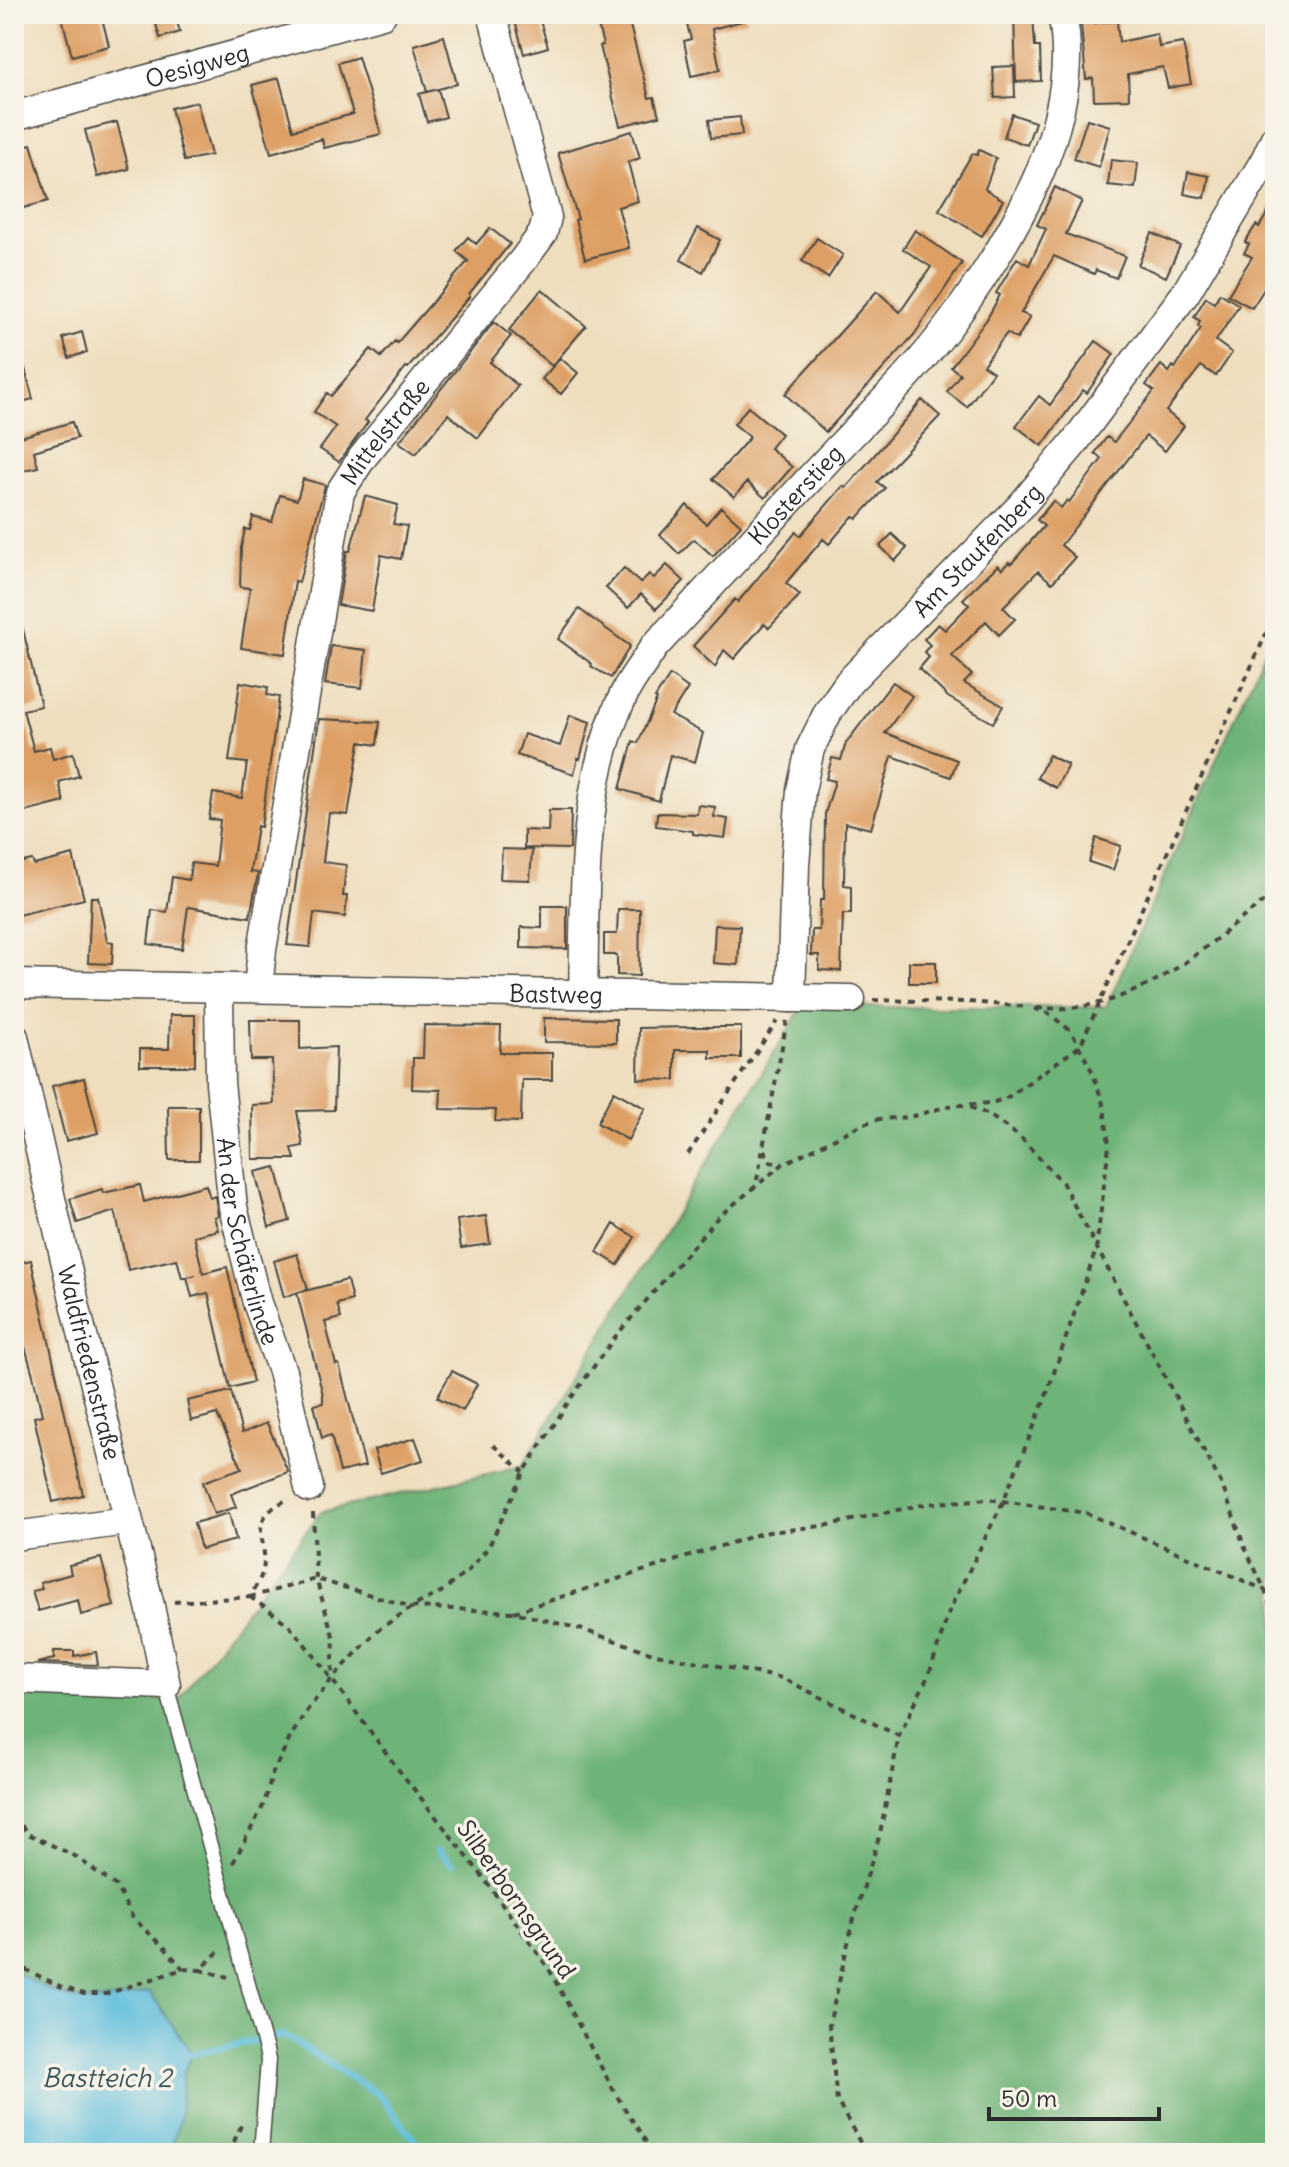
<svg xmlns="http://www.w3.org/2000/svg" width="1289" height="2167" viewBox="0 0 1289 2167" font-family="Delius,sans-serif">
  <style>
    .forest { fill: #6eb378; stroke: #4c6f52; stroke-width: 2 }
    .water { fill: #5ebddc; stroke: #447484; stroke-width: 2 }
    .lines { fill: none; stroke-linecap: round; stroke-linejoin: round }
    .stream { stroke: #5ebddc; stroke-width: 7 }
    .building { fill: #dd9f64 }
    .lane-casing { stroke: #484641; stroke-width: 17 }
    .street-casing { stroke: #484641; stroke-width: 31 }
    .path { stroke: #484641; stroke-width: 4; stroke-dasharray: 6 6; stroke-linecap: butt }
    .lane { stroke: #fff; stroke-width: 14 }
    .street { stroke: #fff; stroke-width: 28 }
    .labels { text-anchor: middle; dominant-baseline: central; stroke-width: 7; stroke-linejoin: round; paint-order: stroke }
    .street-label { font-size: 24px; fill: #2b2b2b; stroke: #f7f3e8 }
    .water-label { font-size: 26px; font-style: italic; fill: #3a5760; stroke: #f7f3e8 }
  </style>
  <rect width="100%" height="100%" fill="#f7f3e8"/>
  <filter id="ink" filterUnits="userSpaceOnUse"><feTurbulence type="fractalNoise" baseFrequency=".0125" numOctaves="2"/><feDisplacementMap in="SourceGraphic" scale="16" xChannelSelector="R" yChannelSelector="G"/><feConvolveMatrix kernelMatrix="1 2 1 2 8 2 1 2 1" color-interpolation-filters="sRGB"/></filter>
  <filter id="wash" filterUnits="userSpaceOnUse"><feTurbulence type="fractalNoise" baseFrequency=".006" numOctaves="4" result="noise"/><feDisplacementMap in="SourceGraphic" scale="32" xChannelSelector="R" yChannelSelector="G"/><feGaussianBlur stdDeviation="1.8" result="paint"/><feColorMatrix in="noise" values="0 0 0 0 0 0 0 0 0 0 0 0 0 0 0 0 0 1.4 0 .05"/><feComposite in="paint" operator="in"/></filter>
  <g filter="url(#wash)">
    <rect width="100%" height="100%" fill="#efdebe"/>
    <path class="forest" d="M1275 628V2153H170L180 2118 183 2073 192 2054 151 1993C85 2006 72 2006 14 1971V1691L177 1701 321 1512 522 1466 802 1007H1106Z"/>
    <path class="water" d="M14 1971C72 2005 85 2006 150 1992L192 2054 183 2073 180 2118 170 2153H32L14 2144Z"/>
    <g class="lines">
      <path class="stream" d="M477 1842 491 1853
        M438 1851 452 1864
        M192 2054 284 2035 379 2095 425 2153"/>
    </g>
    <g id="blocks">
      <path class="building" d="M61 14H101L109 46 72 56Z
        M153 14H175L180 32 160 38Z
        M513 14H538L548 47 524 54Z
        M595 14H627L649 98 654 97 659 116 620 126 600 46 603 45Z
        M684 14H745L746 20 712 29 720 70 691 76 684 41 691 39Z
        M1014 14H1033L1035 47H1040L1041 81 1016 82Z
        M1117 21 1119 42 1157 34 1159 47 1183 43 1191 84 1168 88 1163 67 1128 74 1129 99 1094 100 1093 78 1086 79 1081 24Z
        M444 36 457 84 427 92 414 45Z
        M358 57 381 134 324 148 322 139 271 153 252 85 279 78 293 130 353 114 338 63Z
        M1014 66 1015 97 995 98 993 67Z
        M438 89 446 117 427 122 419 94Z
        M197 102 211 155 184 161 171 108Z
        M1012 114 1035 122 1027 145 1004 137Z
        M740 117 742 135 711 138 709 120Z
        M1087 119 1110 126 1099 167 1074 159Z
        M117 122 129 169 97 177 85 130Z
        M632 131 640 158 628 162 638 201 618 207 629 248 585 259 575 220 578 219 558 153Z
        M31 144 48 201 20 209 14 188V149Z
        M979 150 996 158 985 189 1003 200 982 236 939 210 972 154 977 155Z
        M1111 160 1138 163 1135 188 1108 185Z
        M1188 172 1209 176 1205 198 1184 194Z
        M1055 187 1082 201 1066 234 1125 256 1116 278 1096 270 1094 274 1054 256 1021 313 1030 317 1017 339 1007 333 983 365 993 372 967 407 947 392 960 374 951 367 987 319 1000 295 996 293 1017 258 1029 265 1046 229 1037 225Z
        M1275 201V272L1252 308 1228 295 1252 257 1244 253 1249 244 1245 242 1256 225 1259 227Z
        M490 228 510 244 469 294 470 296 408 368 406 367 365 420 368 422 339 462 320 449 336 427 314 412 327 393 331 396 371 349 381 357 395 341 397 343 468 261 456 251 468 237 476 244Z
        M698 228 720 240 703 272 681 260Z
        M915 230 962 263 914 335 826 432 785 394 877 291 900 312 931 267 903 249Z
        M1152 233 1180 246 1166 277 1138 265Z
        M817 238 843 255 828 278 802 261Z
        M542 289 586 326 552 366 509 330Z
        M1220 293 1239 305 1216 341 1232 353 1216 376 1201 366 1166 411 1184 426 1165 451 1146 436 1061 545 1075 557 1052 583 1038 571 1003 607 1015 619 999 635 986 621 952 656 972 675 964 683 1003 706 993 723 948 697 919 669 929 657 924 652 930 645 924 639 938 624 945 630 969 605 963 599 998 565 1002 569 1009 562 1011 564 1044 526 1037 520 1053 501 1061 508 1067 500 1069 502 1102 459 1095 453 1107 437 1114 442 1154 391 1146 385 1161 365 1169 372 1173 366 1175 368 1201 328 1198 326 1200 321 1194 317 1206 297 1214 303Z
        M494 322 511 336 490 362 518 386 478 438 448 414 416 454 399 442Z
        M82 332 87 352 69 358 63 338Z
        M1096 341 1114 354 1087 393 1083 390 1042 446 1016 426 1039 396 1050 405Z
        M20 349 33 399 14 404V350Z
        M560 358 578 373 561 394 542 379Z
        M922 400 940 416 877 482 885 488 857 519 853 516 829 544 823 539 786 583 800 595 769 628 764 624 734 659 724 650 715 667 693 646 735 599 738 602 796 532 800 536 843 486 846 488Z
        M748 407 781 434 770 448 792 467 765 498 747 482 734 497 713 479 750 437 734 424Z
        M72 422 77 438 34 451 38 467 14 472V439Z
        M303 479 325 485 299 582 295 581 285 654 241 648 250 588 240 587 241 548 245 529 250 530 253 517 272 522 280 495 297 500Z
        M365 496 398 505 393 524 407 526 401 559 381 555 372 611 338 605 347 551H350Z
        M687 505 706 524 721 507 741 525 713 556 694 539 679 554 660 535Z
        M892 534 907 548 895 561 880 546Z
        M667 565 684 581 656 609 641 594 628 608 606 588 624 568 640 583 649 574 654 578Z
        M579 609 630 646 611 678 591 666 592 664 558 639Z
        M21 621 41 706 23 710 34 751 50 747 53 759 73 753 79 776 59 782 64 802 14 815V622Z
        M331 646 366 650 362 688 325 684Z
        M670 675 688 688 671 715 703 733 695 762 670 755 659 801 620 789 633 741 638 743 657 699 655 698Z
        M240 682 268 687 267 695 279 697 261 827 257 826 250 872 258 873 250 917 188 907 182 949 148 944 152 910 167 912 172 877 189 880 191 863 215 866 220 820 209 819 213 793 242 798 247 763 229 761Z
        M893 682 912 696 885 733 957 760 951 777 892 756 871 829 845 823 844 885 851 886V914H843L841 971 819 970V955H811L812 930H819L820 900H824L825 814 835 781 826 779 832 758 841 760 846 743Z
        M570 715 590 722 580 759 578 758 574 774 517 755 524 734 560 746Z
        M319 719 380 722 377 745 360 742 348 815 329 813 323 862 346 865 343 896H347L345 917 314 913 310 947 287 945Z
        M1049 755 1068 765 1056 788 1037 778Z
        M698 805 715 807 714 817 728 819 725 838 693 834V831L656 826 657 813 697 814Z
        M549 810H571L570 849 524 848V830L548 831Z
        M1096 838 1121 846 1113 870 1089 862Z
        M502 849 532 850 530 880 500 879Z
        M73 855 84 899 14 916V864L32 860 34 865Z
        M91 897H98L107 941 113 942 112 964 88 963Z
        M542 906H567V949L521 948V927L542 928Z
        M618 909H640L639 976 617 975V955H604V934H617Z
        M715 925 740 926 738 965 713 963Z
        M909 962H936V983H909Z
        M170 1015H195V1066H140V1049H169Z
        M544 1018 616 1019V1043L544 1042Z
        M250 1020H300V1049L336 1047 334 1110 297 1111 303 1146 292 1148 295 1159H253L252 1105 274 1104 272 1060H251Z
        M424 1025 501 1026 500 1053H552V1080H522L521 1122 495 1121 496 1110 440 1109 441 1090 412 1089 413 1058H423Z
        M695 1027H741V1058H710V1050H675V1080L638 1079 639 1028Z
        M84 1078 98 1133 66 1141 52 1086Z
        M614 1091 645 1108 628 1140 597 1123Z
        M168 1106H199V1160H169Z
        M276 1167 290 1221 269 1227 255 1172Z
        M140 1185 144 1202 206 1185 210 1198 215 1196 218 1216 214 1217 218 1230 194 1236 203 1273 227 1267 253 1382 230 1388 208 1293 192 1297 187 1277 196 1275 182 1278 177 1259 128 1270 115 1211 77 1223 70 1199 102 1189 103 1193Z
        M486 1216 490 1244 461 1248 457 1220Z
        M614 1224 635 1237 618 1265 597 1252Z
        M297 1254 308 1289 284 1297 274 1261Z
        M31 1260 83 1495 53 1502 34 1417 42 1415 33 1375 22 1336 14 1337V1264Z
        M347 1280 352 1300 337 1304 341 1318 325 1322 336 1365 339 1364 365 1466 340 1472 331 1435 322 1438 314 1405 323 1403V1395L297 1293Z
        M452 1371 477 1384 463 1411 437 1397Z
        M231 1391 242 1433 267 1423 288 1472 231 1494 236 1507 214 1514 203 1482 242 1468 217 1414 191 1421 187 1401Z
        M415 1438 423 1460 381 1473 374 1450Z
        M229 1513 236 1540 201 1549 194 1523Z
        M101 1558 114 1606 81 1615 78 1600 38 1611 32 1591 42 1589 40 1583 71 1574 69 1565Z
        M54 1651H74V1656L96 1652 98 1665 37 1663 54 1659Z"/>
    </g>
  </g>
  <g filter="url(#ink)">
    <use href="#blocks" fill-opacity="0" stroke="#484641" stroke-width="2"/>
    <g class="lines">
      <g class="lane-casing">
        <path id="lane" d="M166 1685 266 2050 268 2060 261 2153"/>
      </g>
      <g class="street-casing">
        <g id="street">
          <path id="s1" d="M14 116 382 14"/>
          <path id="s2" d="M14 984 851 999"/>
          <path id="s3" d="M219 988 220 1083 233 1207 257 1303 282 1371 309 1488"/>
          <path id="s4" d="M258 988 262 950 340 492 362 458 524 259 543 233 547 217 492 14"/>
          <path id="s5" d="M583 993C586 891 579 782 627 688 635 674 645 661 654 647 708 589 761 531 815 473 861 423 913 375 953 320 1013 237 1084 120 1062 14"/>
          <path id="s6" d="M791 998 795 865 801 790 810 749 828 712 849 682 1020 507 1074 443 1185 294 1265 160 1275 138"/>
          <path id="s7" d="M14 1037 77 1312 150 1606 166 1685 14 1679"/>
          <path d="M14 1536 127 1521"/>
        </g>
      </g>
      <path class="path" d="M873 1000 968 1002 1028 1007
        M1037 1008C1115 1014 1175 974 1232 926 1246 914 1262 905 1275 891
        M970 1107 989 1115 1021 1138 1062 1182 1222 1485 1245 1548 1265 1590 1275 1622
        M764 1150 771 1162 783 1164
        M688 1154 777 1021
        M757 1180 787 1020
        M493 1445 524 1472
        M313 1513 316 1579 334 1639 332 1677
        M250 1597 289 1625 316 1658 398 1769 480 1873 549 1969 615 2093 653 2153
        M250 1597 316 1579 412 1607 514 1612 580 1629 656 1654 782 1678 899 1736
        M174 1602 250 1597C254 1589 259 1581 262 1574 272 1538 241 1523 288 1499
        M514 1612 762 1533 829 1525 925 1504 988 1499 1086 1513 1265 1590
        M14 1816 28 1834 75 1856 116 1886 133 1918 165 1948 183 1969
        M233 1863 264 1804 273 1772 290 1738 305 1713 331 1680 378 1630 412 1607 441 1592 467 1572 488 1548 524 1472 569 1401 615 1337 718 1217 783 1164 863 1124 879 1119 910 1117 949 1106 992 1103 1008 1097 1080 1046 1275 614
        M14 1964 62 1987 84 1994H106L183 1969 200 1970 221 1949
        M200 1970 228 1977
        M229 2153 243 2121
        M866 2153 837 2101 829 2025 853 1922 880 1834 899 1736 929 1674 950 1609 1003 1502 1045 1399 1096 1250 1109 1145 1104 1107 1093 1073 1071 1031 1048 1013 1029 1007"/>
      <use href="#lane" class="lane"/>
      <use href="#street" class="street"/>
    </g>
  </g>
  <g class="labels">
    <g class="street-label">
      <text stroke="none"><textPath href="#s1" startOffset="190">Oesigweg</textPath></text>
      <text stroke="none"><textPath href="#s4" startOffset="578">Mittelstraße</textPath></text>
      <text stroke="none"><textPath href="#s5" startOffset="568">Klosterstieg</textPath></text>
      <text stroke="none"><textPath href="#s6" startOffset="512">Am Staufenberg</textPath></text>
      <text stroke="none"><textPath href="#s2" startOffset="542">Bastweg</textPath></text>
      <text stroke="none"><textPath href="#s3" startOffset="256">An der Schäferlinde</textPath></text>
      <text stroke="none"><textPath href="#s7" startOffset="334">Waldfriedenstraße</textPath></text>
      <text transform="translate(517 1899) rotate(55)">Silberbornsgrund</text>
    </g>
    <g class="water-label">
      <text x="107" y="2077">Bastteich 2</text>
    </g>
  </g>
  <rect width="1289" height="2167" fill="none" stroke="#f7f3e8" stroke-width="48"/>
  <path d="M989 2107v12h170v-12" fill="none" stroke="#2b2b2b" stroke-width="4"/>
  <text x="1001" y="2107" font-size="24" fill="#2b2b2b" stroke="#f7f3e8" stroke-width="6" paint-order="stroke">50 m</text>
</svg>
